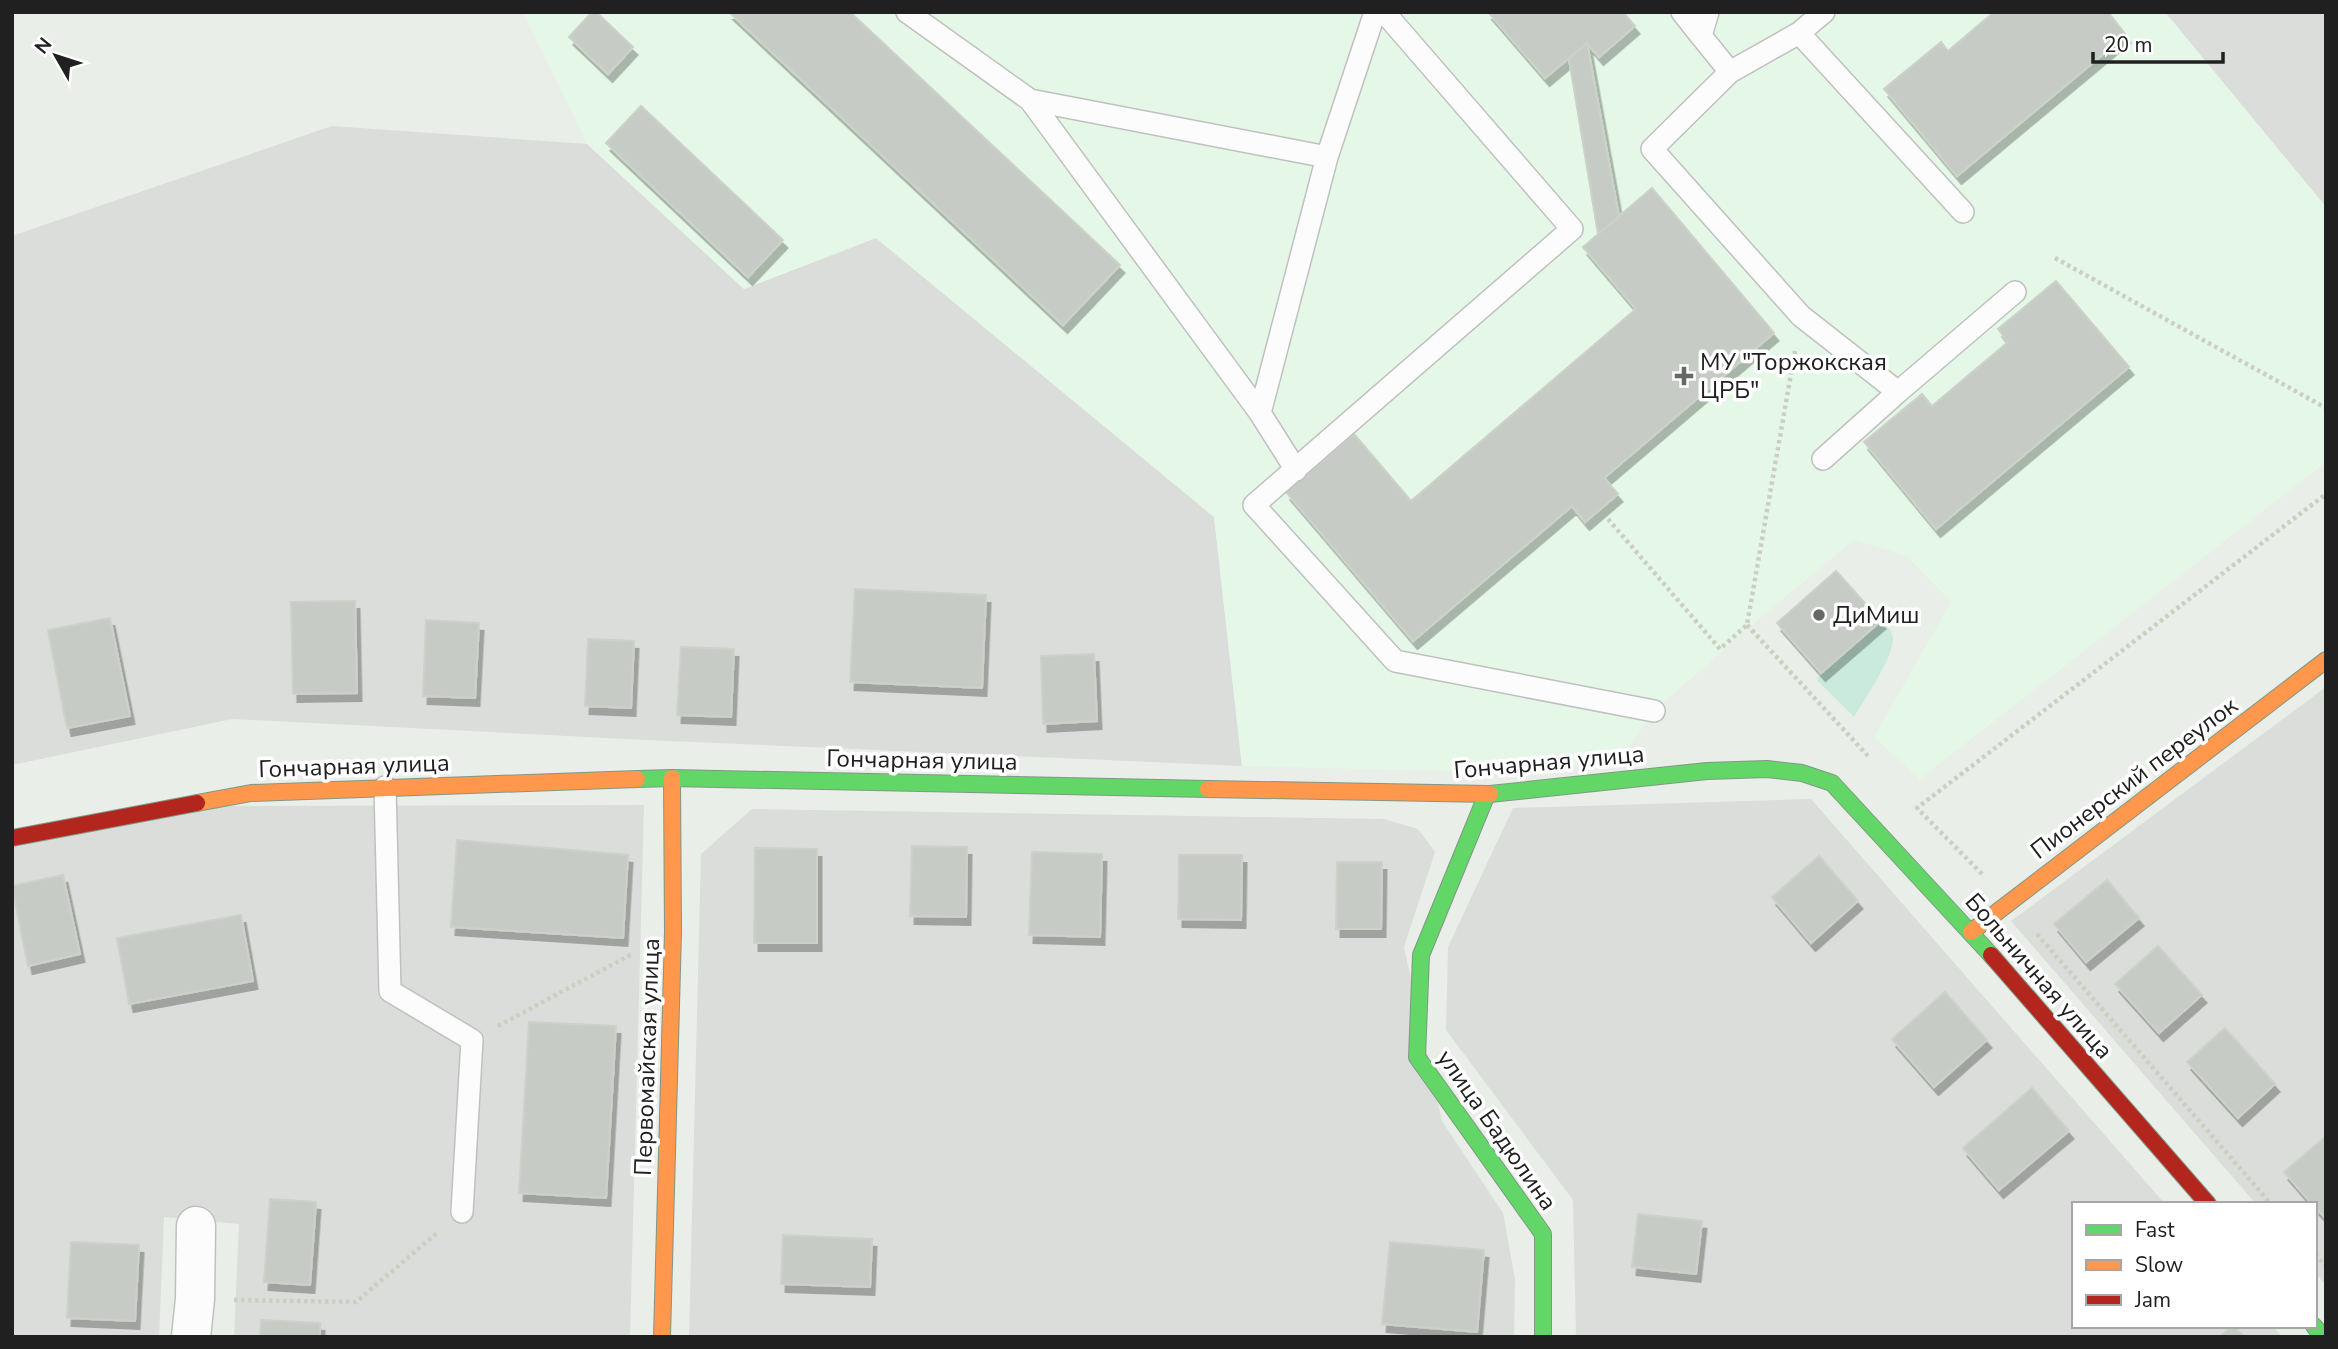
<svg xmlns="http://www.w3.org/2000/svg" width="2338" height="1349" viewBox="0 0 2338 1349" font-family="'Nunito Sans',sans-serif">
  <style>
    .residential { fill: #daddda }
    .education { fill: #e5f7e6 }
    .grass { fill: #c9eadc }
    .building { fill: #c7cbc6; stroke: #ccd1ca; stroke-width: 2; filter: url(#shadow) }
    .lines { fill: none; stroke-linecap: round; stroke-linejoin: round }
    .lane-casing { stroke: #bfc1bf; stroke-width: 24 }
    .street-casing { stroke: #bfc1bf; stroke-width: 41 }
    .fast-casing { stroke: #819886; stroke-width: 18 }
    .slow-casing { stroke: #819886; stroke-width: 18 }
    .jam-casing { stroke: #819886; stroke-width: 18 }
    .path { stroke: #cbcfc1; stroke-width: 4.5; stroke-dasharray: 3.5 3.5; stroke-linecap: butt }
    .lane { stroke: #fcfcfc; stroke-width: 21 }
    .street { stroke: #fcfcfc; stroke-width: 38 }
    .fast { stroke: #63d668; stroke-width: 16 }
    .slow { stroke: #ff974d; stroke-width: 16 }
    .jam { stroke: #b3261e; stroke-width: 16 }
    .poi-dot { fill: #666866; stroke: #fff; stroke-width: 2.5 }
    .labels { text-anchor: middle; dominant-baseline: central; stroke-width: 7; stroke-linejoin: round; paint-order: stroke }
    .poi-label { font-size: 24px; fill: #202020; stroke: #fff; text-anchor: start }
    .street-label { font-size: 24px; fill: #202020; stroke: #fff }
  </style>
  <defs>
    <filter id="shadow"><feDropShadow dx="4.5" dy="8" stdDeviation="0" flood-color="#0004"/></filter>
  </defs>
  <rect width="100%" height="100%" fill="#e9eee8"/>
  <path class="residential" d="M2165 12H2326V207Z
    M332 126 587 144 744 289 876 238 1214 517 1242 766 647 740 232 719 12 765V236Z
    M2326 687V1285L2315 1273V1204H2256L2011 921Z
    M1811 799 2165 1204H2074V1326H2273L2282 1337H1576L1573 1200 1446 1030 1448 947 1513 808Z
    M644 805 630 1337H234L239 1224 164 1217 159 1337H12V847L216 806Z
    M752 809 1384 819 1418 829 1435 852 1404 947 1442 1121 1503 1213 1515 1279 1514 1337H689L701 854Z"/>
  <path class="education" d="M523 12H2165L2326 207V462L1920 779 1874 737 1951 602 1907 556 1854 540 1761 617 1654 711 1618 761 1488 772 1242 766 1214 517 876 238 744 289 587 144Z"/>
  <path class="grass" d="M1881 621C1886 626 1892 630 1893 638 1894 657 1864 700 1854 717L1816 679Z"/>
  <path class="building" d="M592 12H596L633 47 608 74 569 37Z
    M729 12H850L1120 265 1063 325Z
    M1488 12H1623L1635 26 1599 57 1587 43 1545 78Z
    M1994 12H2108L2126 35 1957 176 1884 89 1941 42 1948 51Z
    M1587 43 1619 217 1598 234 1569 59Z
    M641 106 783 240 748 277 606 143Z
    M1652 188 1774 333 1604 478 1618 494 1585 522 1572 506 1413 641 1286 492 1354 434 1411 501 1636 309 1583 247Z
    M2056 281 2129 367 1936 529 1864 442 1922 394 1932 406 2008 342 1998 329Z
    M1836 571 1881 621 1821 673 1777 623Z
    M855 589 986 595 982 688 850 682Z
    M355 601 357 693 293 694 291 602Z
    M110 618 130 716 67 728 48 630Z
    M426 620 479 623 475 698 423 696Z
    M588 639 634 641 631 708 585 706Z
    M681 647 734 649 731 717 677 715Z
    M1094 654 1097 721 1043 724 1041 656Z
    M457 840 628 855 623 938 451 927Z
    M912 846 967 847 966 917 910 916Z
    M755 848 817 849V943H754Z
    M1032 852 1102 854 1100 937 1029 935Z
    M1179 855H1242L1241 920 1178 919Z
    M1819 856 1858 901 1811 943 1772 897Z
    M1337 862H1382L1381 929H1336Z
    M63 875 80 954 28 966 12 886Z
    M2107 880 2139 918 2086 962 2054 924Z
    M241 915 253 981 129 1004 117 938Z
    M2158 946 2202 995 2159 1033 2115 984Z
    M1945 992 1987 1040 1934 1087 1892 1039Z
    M529 1022 616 1026 606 1198 519 1193Z
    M2225 1028 2275 1084 2238 1118 2187 1062Z
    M2032 1088 2069 1131 1999 1190 1963 1148Z
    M2325 1137 2326 1138V1219L2315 1207V1204H2312L2284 1172Z
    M270 1199 316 1202 310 1285 264 1282Z
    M1638 1214 1702 1221 1696 1274 1632 1267Z
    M783 1235 872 1239 870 1287 781 1284Z
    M71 1242 139 1245 135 1321 67 1318Z
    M1390 1242 1484 1250 1477 1332 1382 1324Z
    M261 1320 320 1323V1337H260Z
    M2231 1326H2234L2244 1337H2220Z"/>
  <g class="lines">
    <g class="lane-casing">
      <path id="lane" d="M907 12 1030 100 1260 413 1296 470
        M1384 12 1572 229 1254 505 1395 661 1654 711
        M1682 12 1701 36 1708 12
        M1824 12 1799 33 1963 212
        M1701 36 1730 72 1652 149 1801 316 1898 392 2015 292
        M1730 72 1799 33
        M1030 100 1327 157 1375 12
        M1260 413 1327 157
        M1823 459 1898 392
        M385 787 390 991 472 1040 462 1212"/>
    </g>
    <g class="street-casing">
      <path id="street" d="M191 1337 195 1299 196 1226"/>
    </g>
    <g class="fast-casing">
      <path id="fast" d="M637 779 672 778 1208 789
        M1487 794 1421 955 1417 1057 1543 1234V1337
        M1490 794 1707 771 1767 769 1802 773 1832 783 1991 955
        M2314 1326 2323 1337"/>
    </g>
    <g class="slow-casing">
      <path id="slow" d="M1208 789 1490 794
        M197 803 251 793 637 779
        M1971 932 2326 660
        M662 1337 673 932 672 778"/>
    </g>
    <g class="jam-casing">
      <path id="jam" d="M12 838 197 803
        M1991 955 2208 1204"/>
    </g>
    <path class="path" d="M2055 258 2326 408
      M1608 519 1720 649 1747 625 1795 351
      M1747 625 1868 756
      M1982 874 1917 808 2326 494
      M2037 934 2271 1204
      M498 1026 632 954
      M2315 1254 2326 1266
      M234 1300 356 1302 437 1233"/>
    <use href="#lane" class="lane"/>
    <use href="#street" class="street"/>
    <use href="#fast" class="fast"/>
    <use href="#slow" class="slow"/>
    <use href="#jam" class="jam"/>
  </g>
  <g class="poi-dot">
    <path d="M1680.5 365.5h7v7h7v7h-7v7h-7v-7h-7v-7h7z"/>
    <circle cx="1819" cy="615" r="7"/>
  </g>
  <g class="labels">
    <g class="poi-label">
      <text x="1700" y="362">МУ "Торжокская<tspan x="1700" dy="28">ЦРБ"</tspan></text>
      <text x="1833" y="615">ДиМиш</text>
    </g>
    <g class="street-label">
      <text transform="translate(922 760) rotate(1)">Гончарная улица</text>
      <text transform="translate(1549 762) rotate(-5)">Гончарная улица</text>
      <text transform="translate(354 766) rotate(-2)">Гончарная улица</text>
      <text transform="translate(2134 778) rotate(-37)">Пионерский переулок</text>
      <text transform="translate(2039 976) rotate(49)">Больничная улица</text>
      <text transform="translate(647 1057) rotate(-88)">Первомайская улица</text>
      <text transform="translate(1497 1130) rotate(55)">улица Бадюлина</text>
    </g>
  </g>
  <rect width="2338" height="1349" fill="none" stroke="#202020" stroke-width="28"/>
  <rect x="2072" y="1202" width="245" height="126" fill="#ffffff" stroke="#a6a6a6" stroke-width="2"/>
  <rect x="2086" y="1225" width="35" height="10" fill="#63d668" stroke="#a6a6a6" stroke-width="2"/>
  <text x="2135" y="1237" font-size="21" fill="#202020">Fast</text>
  <rect x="2086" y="1260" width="35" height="10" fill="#ff974d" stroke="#a6a6a6" stroke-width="2"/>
  <text x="2135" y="1272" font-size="21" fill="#202020">Slow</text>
  <rect x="2086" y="1295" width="35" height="10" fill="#b3261e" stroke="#a6a6a6" stroke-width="2"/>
  <text x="2135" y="1307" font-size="21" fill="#202020">Jam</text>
  <g transform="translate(56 56) rotate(309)" stroke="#ffffff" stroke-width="5" paint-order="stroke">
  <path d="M0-5L12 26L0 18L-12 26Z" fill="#202020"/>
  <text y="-10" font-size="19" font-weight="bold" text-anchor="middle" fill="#202020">N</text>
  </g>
  <path d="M2093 52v10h130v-10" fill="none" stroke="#202020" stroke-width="3.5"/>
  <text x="2104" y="52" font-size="21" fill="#202020" stroke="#ffffff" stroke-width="5" paint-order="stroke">20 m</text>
</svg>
